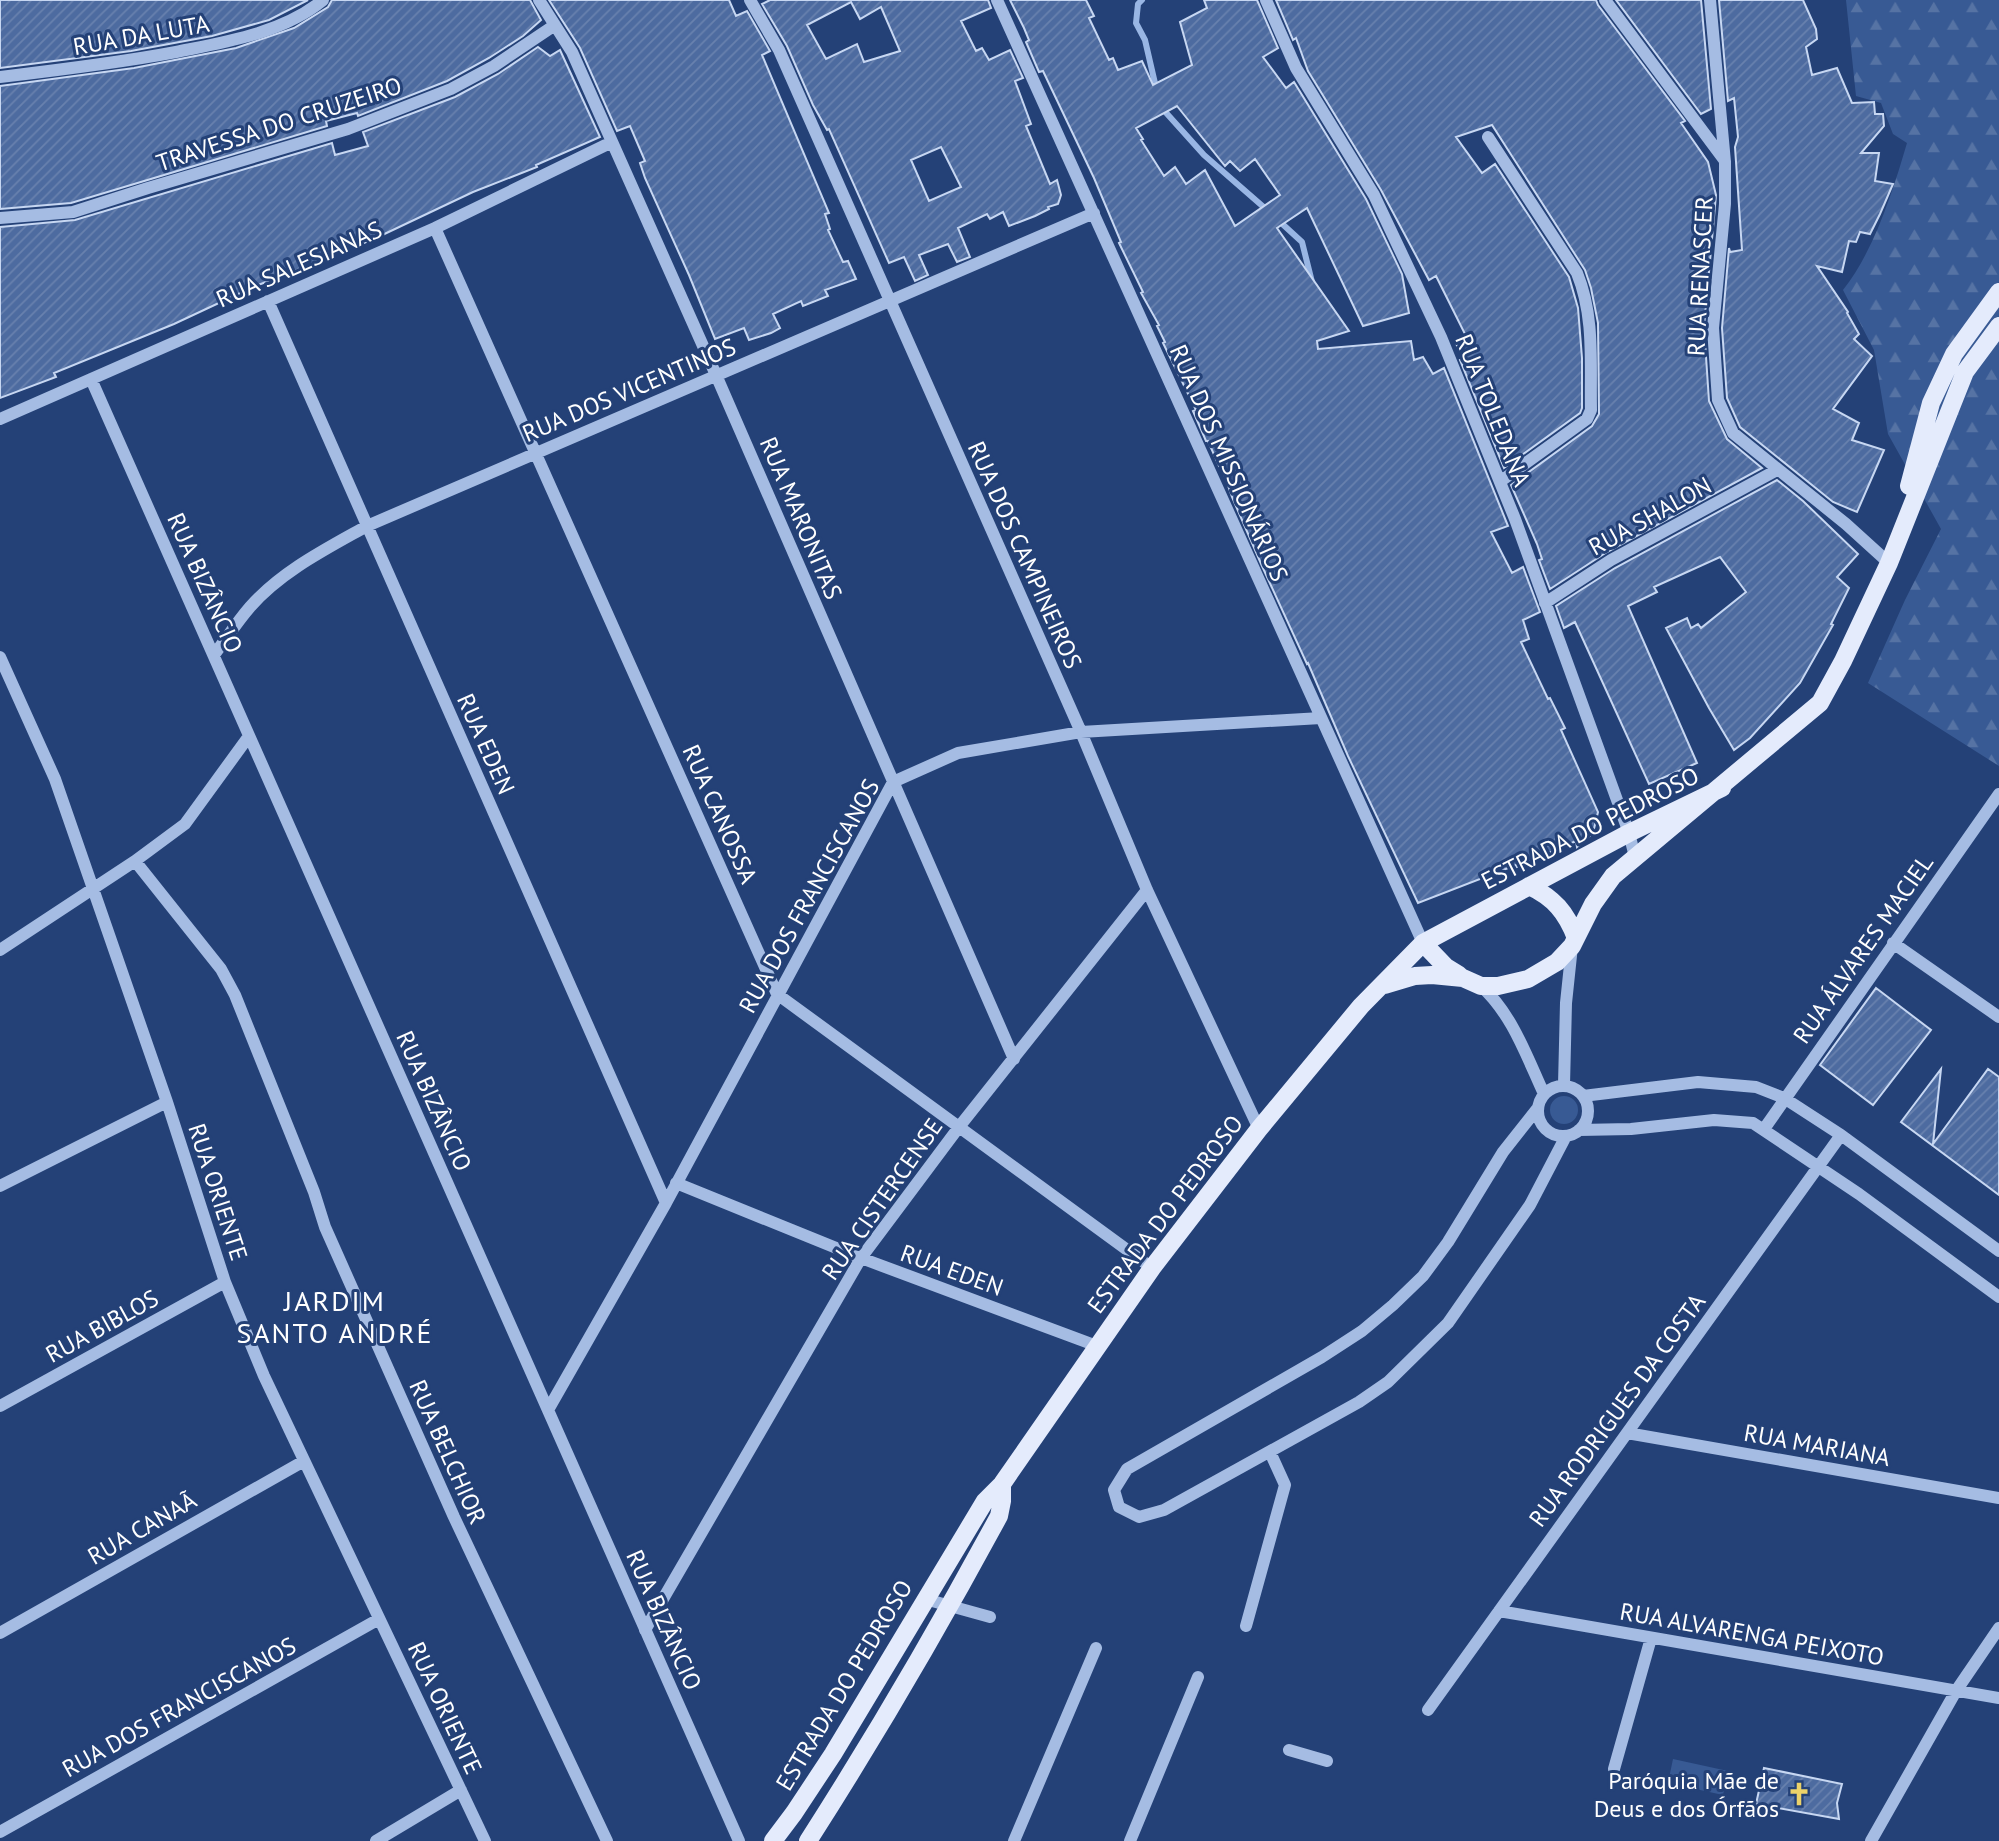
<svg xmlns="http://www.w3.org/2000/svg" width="1999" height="1841" viewBox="0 0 1999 1841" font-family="'PT Sans',sans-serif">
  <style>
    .green { fill: #385a94 }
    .forest { fill: url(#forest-firs) }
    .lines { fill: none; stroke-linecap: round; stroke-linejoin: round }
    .stream { stroke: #99b6e4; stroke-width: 6 }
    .building { fill: url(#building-hatch); stroke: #c7d7f2; stroke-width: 2; fill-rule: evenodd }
    .minor { stroke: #a5bce3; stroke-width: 12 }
    .major { stroke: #e4ebfc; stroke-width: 18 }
    .labels { text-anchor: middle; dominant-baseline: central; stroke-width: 6; stroke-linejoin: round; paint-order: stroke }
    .street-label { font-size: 24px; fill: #fff; stroke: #244177 }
    .poi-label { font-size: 24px; fill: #fff; stroke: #244177; text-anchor: end }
    .quarter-label { font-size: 28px; letter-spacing: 2px; fill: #fff; stroke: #244177 }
  </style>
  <defs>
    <pattern id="forest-firs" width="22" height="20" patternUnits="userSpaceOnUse" patternTransform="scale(1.75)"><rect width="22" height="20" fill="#385a94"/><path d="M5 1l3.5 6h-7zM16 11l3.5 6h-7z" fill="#5673a4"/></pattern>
    <pattern id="building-hatch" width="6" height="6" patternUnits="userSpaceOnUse" patternTransform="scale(1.75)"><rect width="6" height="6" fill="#4d6ba0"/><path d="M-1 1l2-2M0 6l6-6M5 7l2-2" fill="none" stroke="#6881ae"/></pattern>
  </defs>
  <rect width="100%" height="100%" fill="#244177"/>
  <path class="green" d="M1550 1110a14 14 0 1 1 28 0a14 14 0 1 1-28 0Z
    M1673 1759 1728 1771 1723 1795 1668 1783Z"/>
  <path class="forest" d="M1846 0H1999V766L1868 683 1905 600 1941 529 1888 434 1874 350 1843 290C1874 251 1893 191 1907 143L1893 134 1881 103 1856 96Z"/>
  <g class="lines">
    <path class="stream" d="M1142 0 1138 4 1136 23 1145 40 1157 92
      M1160 106 1204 155 1267 210
      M1278 220 1302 242 1312 282"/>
  </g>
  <path class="building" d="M0 0H308L269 20 212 36 131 51 0 68Z
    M332 0H530L541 20 523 36 489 58 447 81 358 116 357 113 326 121 327 126 71 203 0 209V86L134 68 236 48 294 28 328 7Z
    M549 0H729L736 16 747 11 770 51 762 55 829 213 825 214 830 229 828 230 843 262 848 261 856 279 825 290 828 296 803 306 801 301 773 314 780 328 771 333 749 340 744 328 715 339 689 275 645 178 640 163 645 161 630 126 617 131 580 48Z
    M770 0H988L991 8 961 21 976 51 982 48 989 60 1010 50 1023 78 1015 81 1031 124 1026 126 1050 184 1057 180 1061 195 1058 204 1048 207 1049 209 1035 216 1009 226 1003 212 990 219 987 214 958 228 970 257 957 262 948 244 919 255 928 275 915 281 904 257 889 263 829 129 827 130 813 105 787 46 762 4ZM851 2 860 19 881 7 900 51 864 62 857 44 826 59 807 25ZM941 147 961 187 929 201 911 160Z
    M1010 0H1086L1094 16 1089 18 1109 60 1113 58 1118 70 1142 61 1153 85 1192 65 1180 22 1207 8 1204 0H1257L1278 48 1263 57 1286 88 1294 82 1366 199 1402 274 1409 313 1363 326 1307 208 1277 228 1349 331 1317 341 1318 349 1411 341 1414 360 1423 357 1433 374 1444 368 1508 526 1491 532 1512 573 1523 567 1540 612 1523 620 1529 639 1521 642 1548 699 1550 698 1565 728 1561 730 1598 812 1593 833 1577 847 1576 841 1517 867 1516 865 1418 903 1348 756 1308 663 1307 664 1262 566 1232 497 1221 465 1219 466 1208 441H1206L1193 411 1196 410 1163 343 1165 342 1157 326 1159 325 1141 293 1143 292 1119 243 1121 242 1094 178 1043 71 1039 72 1026 42 1029 40 1024 28ZM1177 106 1225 166 1230 161 1240 171 1255 159 1280 195 1235 226 1205 170 1186 184 1175 167 1164 176 1141 140 1143 139 1136 128Z
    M1276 0H1596L1598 5 1685 121 1681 123 1708 162 1716 195 1704 327 1709 401 1727 439 1762 468 1607 552 1550 589 1539 560 1542 559 1537 544 1511 485 1592 426 1599 414 1598 323 1591 288 1585 270 1492 125 1456 137 1482 173 1495 164 1569 277 1578 308 1582 358V408L1580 413 1504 468 1460 360 1464 358 1455 342 1466 336 1436 276 1429 280 1381 190 1308 71 1296 38 1293 40Z
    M1616 0H1701L1711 109 1701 114Z
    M1719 0H1803L1816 29 1817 39 1806 47 1812 75 1837 68 1852 103 1874 102 1875 114H1883L1884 126 1861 153H1879L1875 181 1893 184 1880 214 1870 234 1860 232 1856 242 1849 241 1842 272 1817 266 1848 312 1847 313 1859 334 1854 339 1872 356 1833 409 1859 423 1852 440 1884 450 1857 512 1833 502 1740 427 1727 398 1722 328 1729 248 1730 252 1742 250 1735 147 1738 137 1734 98 1728 101Z
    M538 47 550 56 560 50 600 137 536 165 537 167 473 192 376 238 359 245 357 241 330 251 331 257 253 287 174 324 54 373 56 377 0 398V227L75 220 332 143 335 155 368 146 363 132 455 97 498 74Z
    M1777 480 1803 501 1858 554 1837 577 1849 588 1831 624 1833 625 1800 683 1750 738 1734 750 1709 708 1666 628 1687 618 1691 628 1698 624 1701 628 1746 592 1720 557 1654 587 1657 592 1628 606 1697 763 1649 784 1575 622 1564 628 1556 606 1615 568Z
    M1876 988 1931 1030 1873 1105 1820 1065Z
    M1941 1069 1933 1144 1988 1069 1999 1077V1195L1901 1122Z
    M1764 1768 1842 1784 1837 1803 1839 1819 1756 1804Z"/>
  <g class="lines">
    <path class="minor" d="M539 0 572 52 716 375 1014 1059
      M750 0 779 50 1081 732 1147 890 1259 1129
      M997 0 1423 943
      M1266 0 1296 68 1374 195 1441 337 1515 519 1629 833 1635 857
      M1605 0 1725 161
      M1710 0 1725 162V204L1713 328 1718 400 1733 433 1846 524 1889 563
      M0 77C59 70 118 63 176 52 225 42 283 33 323 0
      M1488 137 1577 273C1595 317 1590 364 1591 410L1587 419 1501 481
      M0 218 73 212 148 188 348 129 451 89 494 66 555 25
      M435 228 777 994 1152 1268
      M268 301 666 1203
      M91 379 739 1841
      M0 419 435 228 612 142
      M1545 603 1611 560 1777 470
      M214 655C226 639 237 622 250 607 282 571 326 549 367 526L1094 213
      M0 657 55 779 167 1102 225 1282 264 1376 485 1841
      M135 861 221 969 235 995 314 1192 325 1227 454 1517 607 1841
      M1893 943 1999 1017
      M0 950 135 861 185 824 249 736
      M1481 986C1512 1014 1526 1055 1544 1094
      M1564 1085 1566 1003 1572 946
      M1538 1111a25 25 0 1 1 50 0a25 25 0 1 1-50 0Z
      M1583 1096 1698 1082 1756 1087 1784 1098 1841 1135 1999 1251
      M1537 1109 1503 1152 1448 1242 1423 1276 1393 1305 1362 1331 1322 1357 1127 1469 1114 1490 1119 1507 1139 1517 1164 1510 1359 1402 1388 1382 1448 1323 1530 1205 1566 1136
      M1764 1129 1999 794
      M1579 1130 1631 1129 1714 1120 1753 1123 1859 1194 1999 1297
      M676 1183 861 1258 1097 1346
      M0 1186 167 1102
      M0 1406 225 1282
      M548 1410 666 1203 893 782 958 753 1081 732 1321 718
      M1627 1433 1999 1498
      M925 1599 990 1617
      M1499 1611 1999 1698
      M1246 1626 1285 1485 1270 1452
      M645 1630 861 1258 959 1127 1147 890
      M0 1633 304 1461
      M1428 1710 1841 1135
      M1289 1750 1327 1761
      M1614 1769 1651 1638
      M0 1832 379 1619
      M376 1841 461 1790
      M1014 1841 1096 1648
      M1130 1841 1198 1677
      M1871 1841 1956 1691 1999 1628"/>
    <path class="major" d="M1909 486 1931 403 1954 354 1999 292
      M1529 886C1554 898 1566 912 1576 938
      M1423 943 1446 967 1459 975
      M1385 985 1415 976 1432 975 1463 978 1481 986H1498L1528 979 1557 962 1572 946 1593 904 1613 876 1820 703 1843 661 1889 563 1965 372 1999 326
      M773 1841 794 1813 833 1754 985 1501 1002 1484 1152 1268 1259 1129 1361 1006 1423 943 1629 833 1722 788
      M808 1841C876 1735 939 1627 999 1516L1002 1501V1484"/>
  </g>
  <defs>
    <g id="church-bare" transform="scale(1.89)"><path d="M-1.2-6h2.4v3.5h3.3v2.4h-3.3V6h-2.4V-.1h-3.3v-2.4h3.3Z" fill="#ecd26a" stroke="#244177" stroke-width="2.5" paint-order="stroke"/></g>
  </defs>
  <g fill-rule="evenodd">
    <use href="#church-bare" x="1799" y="1794"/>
  </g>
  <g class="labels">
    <g class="street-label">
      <text transform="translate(141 35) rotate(-10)">RUA DA LUTA</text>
      <text transform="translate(279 124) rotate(-18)">TRAVESSA DO CRUZEIRO</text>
      <text transform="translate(299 264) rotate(-24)">RUA SALESIANAS</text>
      <text transform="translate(1700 276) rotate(-87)">RUA RENASCER</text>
      <text transform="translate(629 390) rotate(-23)">RUA DOS VICENTINOS</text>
      <text transform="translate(1493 410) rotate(68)">RUA TOLEDANA</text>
      <text transform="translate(1229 463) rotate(66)">RUA DOS MISSIONÁRIOS</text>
      <text transform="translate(1650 516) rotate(-29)">RUA SHALON</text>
      <text transform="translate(801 518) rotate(67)">RUA MARONITAS</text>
      <text transform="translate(1025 555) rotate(66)">RUA DOS CAMPINEIROS</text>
      <text transform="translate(205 583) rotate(66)">RUA BIZÂNCIO</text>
      <text transform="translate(486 744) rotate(66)">RUA EDEN</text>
      <text transform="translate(720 814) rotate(66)">RUA CANOSSA</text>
      <text transform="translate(1590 828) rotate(-27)">ESTRADA DO PEDROSO</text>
      <text transform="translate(809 896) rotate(-61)">RUA DOS FRANCISCANOS</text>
      <text transform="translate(1863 949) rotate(-55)">RUA ÁLVARES MACIEL</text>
      <text transform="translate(434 1101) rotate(66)">RUA BIZÂNCIO</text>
      <text transform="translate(218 1192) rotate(72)">RUA ORIENTE</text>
      <text transform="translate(882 1199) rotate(-55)">RUA CISTERCENSE</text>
      <text transform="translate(1165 1214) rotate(-53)">ESTRADA DO PEDROSO</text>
      <text transform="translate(952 1270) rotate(20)">RUA EDEN</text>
      <text transform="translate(102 1326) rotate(-29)">RUA BIBLOS</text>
      <text transform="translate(1617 1410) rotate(-54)">RUA RODRIGUES DA COSTA</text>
      <text transform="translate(1817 1445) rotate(10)">RUA MARIANA</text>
      <text transform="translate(448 1452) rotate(66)">RUA BELCHIOR</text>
      <text transform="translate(142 1528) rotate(-30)">RUA CANAÃ</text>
      <text transform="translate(664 1620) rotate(66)">RUA BIZÂNCIO</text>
      <text transform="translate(1752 1634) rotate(10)">RUA ALVARENGA PEIXOTO</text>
      <text transform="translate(844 1685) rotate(-59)">ESTRADA DO PEDROSO</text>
      <text transform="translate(179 1707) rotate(-29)">RUA DOS FRANCISCANOS</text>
      <text transform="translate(445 1708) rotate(65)">RUA ORIENTE</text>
    </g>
    <g class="poi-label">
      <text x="1779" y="1780">Paróquia Mãe de<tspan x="1779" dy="28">Deus e dos Órfãos</tspan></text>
    </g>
    <g class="quarter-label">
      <text x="335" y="1300">JARDIM<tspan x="335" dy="32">SANTO ANDRÉ</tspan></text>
    </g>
  </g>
</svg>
